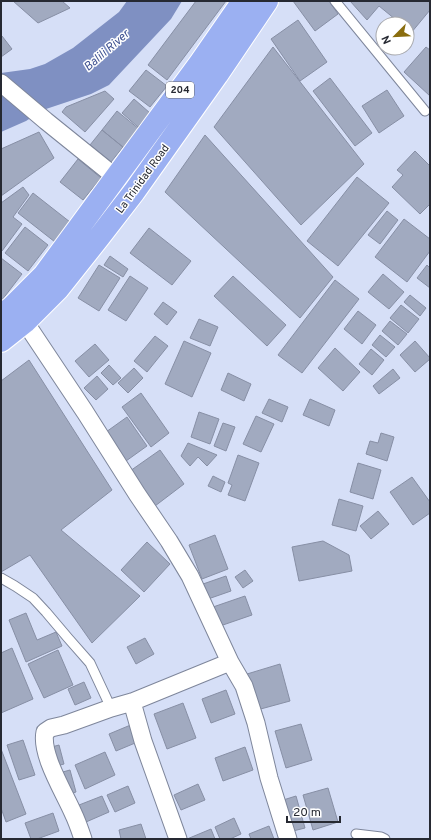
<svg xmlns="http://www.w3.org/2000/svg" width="431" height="840" viewBox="0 0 431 840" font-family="Overpass,sans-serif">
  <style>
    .water { fill: #7f90c2 }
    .building { fill: #a1aac0; stroke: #878fa5 }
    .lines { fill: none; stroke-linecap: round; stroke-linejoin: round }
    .service-casing { stroke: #7e869b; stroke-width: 11 }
    .minor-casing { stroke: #7e869b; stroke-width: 19 }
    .trunk-casing { stroke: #fff; stroke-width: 24 }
    .service { stroke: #fff; stroke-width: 9 }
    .minor { stroke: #fff; stroke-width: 17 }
    .trunk { stroke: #9bb0f2; stroke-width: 22 }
    .labels { text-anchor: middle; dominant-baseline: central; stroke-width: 3; stroke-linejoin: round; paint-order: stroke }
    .shield { fill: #fff; stroke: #676970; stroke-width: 1 }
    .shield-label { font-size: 10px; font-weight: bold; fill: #262932 }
    .street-label { font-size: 11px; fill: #262932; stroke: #fff }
    .water-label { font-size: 12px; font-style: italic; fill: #3e5191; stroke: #fff }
  </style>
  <rect width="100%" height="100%" fill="#d6dff7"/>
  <path class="water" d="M127 1H182L171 19 109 85 91 94 43 110 26 121 1 132V73L30 69 45 64 73 48 119 12Z"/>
  <path class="building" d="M13 1H62L70 8 38 23Z
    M196 1H226L167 80 148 65Z
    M293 1H329L338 14 315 31Z
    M350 1H430V10L411 33 407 29V24H401L379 6 367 20Z
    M298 20 327 62 300 81 271 39Z
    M2 36 12 49 1 57V37Z
    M273 47 364 164 301 225 214 127Z
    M426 47 430 50V96L404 72Z
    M146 70 167 86 150 107 129 91Z
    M330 78 372 133 355 146 313 91Z
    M387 90 404 116 379 133 362 106Z
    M105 91 114 99 85 132 62 112 66 107Z
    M134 99 150 113 138 127 122 113Z
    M117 111 139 129 124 148 102 130Z
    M102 130 123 147 111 162 90 145Z
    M39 132 54 158 1 196V149Z
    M205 135 333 277 300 318 165 192Z
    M415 151 430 166V204L420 214 392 187 403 175 397 170Z
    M78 159 101 178 83 200 60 182Z
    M357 177 389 203 338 266 307 241Z
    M23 187 29 195 13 217 22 224 2 251 1 250V203Z
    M33 193 70 222 55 242 18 213Z
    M387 211 398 220 380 244 368 235Z
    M404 219 430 239V251L407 282 375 257Z
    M25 227 48 245 28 271 5 253Z
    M149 228 191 261 172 285 130 253Z
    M110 256 128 269 123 277 104 265Z
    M1 258 22 274 2 300 1 299Z
    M99 265 120 278 99 311 78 298Z
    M427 265 430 268V288L417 278Z
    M383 274 404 292 389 309 368 292Z
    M130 276 148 288 126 321 108 310Z
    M233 276 286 325 267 346 214 296Z
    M335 280 359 299 302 373 278 355Z
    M410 295 426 308 420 316 404 302Z
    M163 302 177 312 167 325 154 314Z
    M401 305 419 319 408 333 390 318Z
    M358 311 376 325 362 344 344 329Z
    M199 319 218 327 210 346 190 338Z
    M390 321 407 334 398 345 382 331Z
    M380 335 395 347 386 357 372 345Z
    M155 336 168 346 147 372 134 361Z
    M184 341 211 353 192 397 165 384Z
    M415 341 430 358V359L415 372 400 355Z
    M95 344 109 360 89 377 75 361Z
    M335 348 360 372 343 391 318 368Z
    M371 349 384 360 372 375 359 364Z
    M29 360 112 490 61 530 140 596 92 643 30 555 1 572V381Z
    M109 365 121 378 113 385 101 373Z
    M134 368 143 378 128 393 118 383Z
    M393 369 400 378 379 394 373 386Z
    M228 373 251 384 244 401 221 390Z
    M97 376 108 389 96 400 84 388Z
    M141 393 169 433 151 447 122 407Z
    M269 399 288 407 282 422 262 413Z
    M310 399 335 410 329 426 303 415Z
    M199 412 219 419 210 444 191 437Z
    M256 416 274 424 261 452 243 444Z
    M127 417 147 446 126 461 106 432Z
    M223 423 235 427 226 451 214 446Z
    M381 433 394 437 387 461 366 454 370 441 378 443Z
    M188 443 217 455 207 466 198 457 190 466 181 456Z
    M160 450 184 484 155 506 130 471Z
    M238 455 259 463 245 501 228 495 232 485 228 483Z
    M358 463 381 470 373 499 350 492Z
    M213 476 225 482 221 492 208 486Z
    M412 477 430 502V513L413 525 390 492Z
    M339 499 363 506 356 531 332 525Z
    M378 511 389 524 371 539 360 526Z
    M215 535 228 569 202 579 189 545Z
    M323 541 349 555 352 571 299 581 292 547Z
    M147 542 170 564 144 592 121 570Z
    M245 570 253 581 243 588 235 577Z
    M226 576 231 591 208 599 203 584Z
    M245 596 252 615 220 626 213 607Z
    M26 613 37 640 56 632 62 646 26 662 9 620Z
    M145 638 154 654 136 664 127 647Z
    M12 648 33 699 1 713V653Z
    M58 650 73 685 44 698 28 664Z
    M280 664 290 701 257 710 247 674Z
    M84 682 91 698 75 705 68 689Z
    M226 690 235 714 211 723 202 699Z
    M183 703 196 738 167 749 154 714Z
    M133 724 140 741 116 751 109 734Z
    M301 724 312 760 286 768 275 731Z
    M23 740 35 775 19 780 7 745Z
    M59 745 64 764 53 767 48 748Z
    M245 747 253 770 223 781 215 758Z
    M1 749 26 814 6 822 1 808Z
    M105 752 115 775 85 789 75 765Z
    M70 770 76 792 66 795 59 773Z
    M198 784 205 800 181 810 174 795Z
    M128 786 135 803 115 812 107 795Z
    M328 788 338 822 313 830 303 795Z
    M102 796 109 812 86 822 79 805Z
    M296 796 305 828 289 832 280 801Z
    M53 813 59 831 37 839H31L25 823Z
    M234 818 241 834 230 839H220L215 827Z
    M141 824 146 839H121L119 830Z
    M269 826 274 839H251L249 834Z
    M211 829 215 839H187Z"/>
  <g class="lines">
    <g class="service-casing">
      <path id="service" d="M335 1 425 111
        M1 578 15 586 33 598 46 612 68 638 90 663 111 708
        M356 834 381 837 385 839"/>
    </g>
    <g class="minor-casing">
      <path id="minor" d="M1 83 46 121 134 192
        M17 313 25 322 85 412 137 494 169 541 190 576 230 662
        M132 702 143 741 178 839
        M83 839C80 830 77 821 73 813 64 792 40 754 45 732L51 728 64 725 111 708 132 702 230 662 244 686 256 723 269 778 288 839"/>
    </g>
    <g class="trunk-casing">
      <path id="trunk" d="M1 316 12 307 44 275 200 63 243 1
        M1 341 25 322 58 289 100 236 134 192 217 75 267 1"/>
    </g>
    <use href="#service" class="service"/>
    <use href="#minor" class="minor"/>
    <use href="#trunk" class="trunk"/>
  </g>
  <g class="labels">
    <rect class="shield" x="166" y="82" width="28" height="16" rx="3"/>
    <g class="shield-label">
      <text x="180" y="90">204</text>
    </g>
    <g class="street-label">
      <text transform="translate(143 179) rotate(-54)">La Trinidad Road</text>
    </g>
    <g class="water-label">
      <text transform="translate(107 51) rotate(-41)">Balili River</text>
    </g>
  </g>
  <rect width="431" height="840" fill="none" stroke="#262932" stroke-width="4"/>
  <g transform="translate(395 36) rotate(246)"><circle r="19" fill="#ffffff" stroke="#a8a9ad"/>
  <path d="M0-3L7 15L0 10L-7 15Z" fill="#8a6d0e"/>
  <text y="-6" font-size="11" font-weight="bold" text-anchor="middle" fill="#262932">N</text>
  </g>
  <path d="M287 816v6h53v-6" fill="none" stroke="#262932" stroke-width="2"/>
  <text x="293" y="816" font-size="12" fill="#262932" stroke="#ffffff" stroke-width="3" paint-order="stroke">20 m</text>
</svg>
